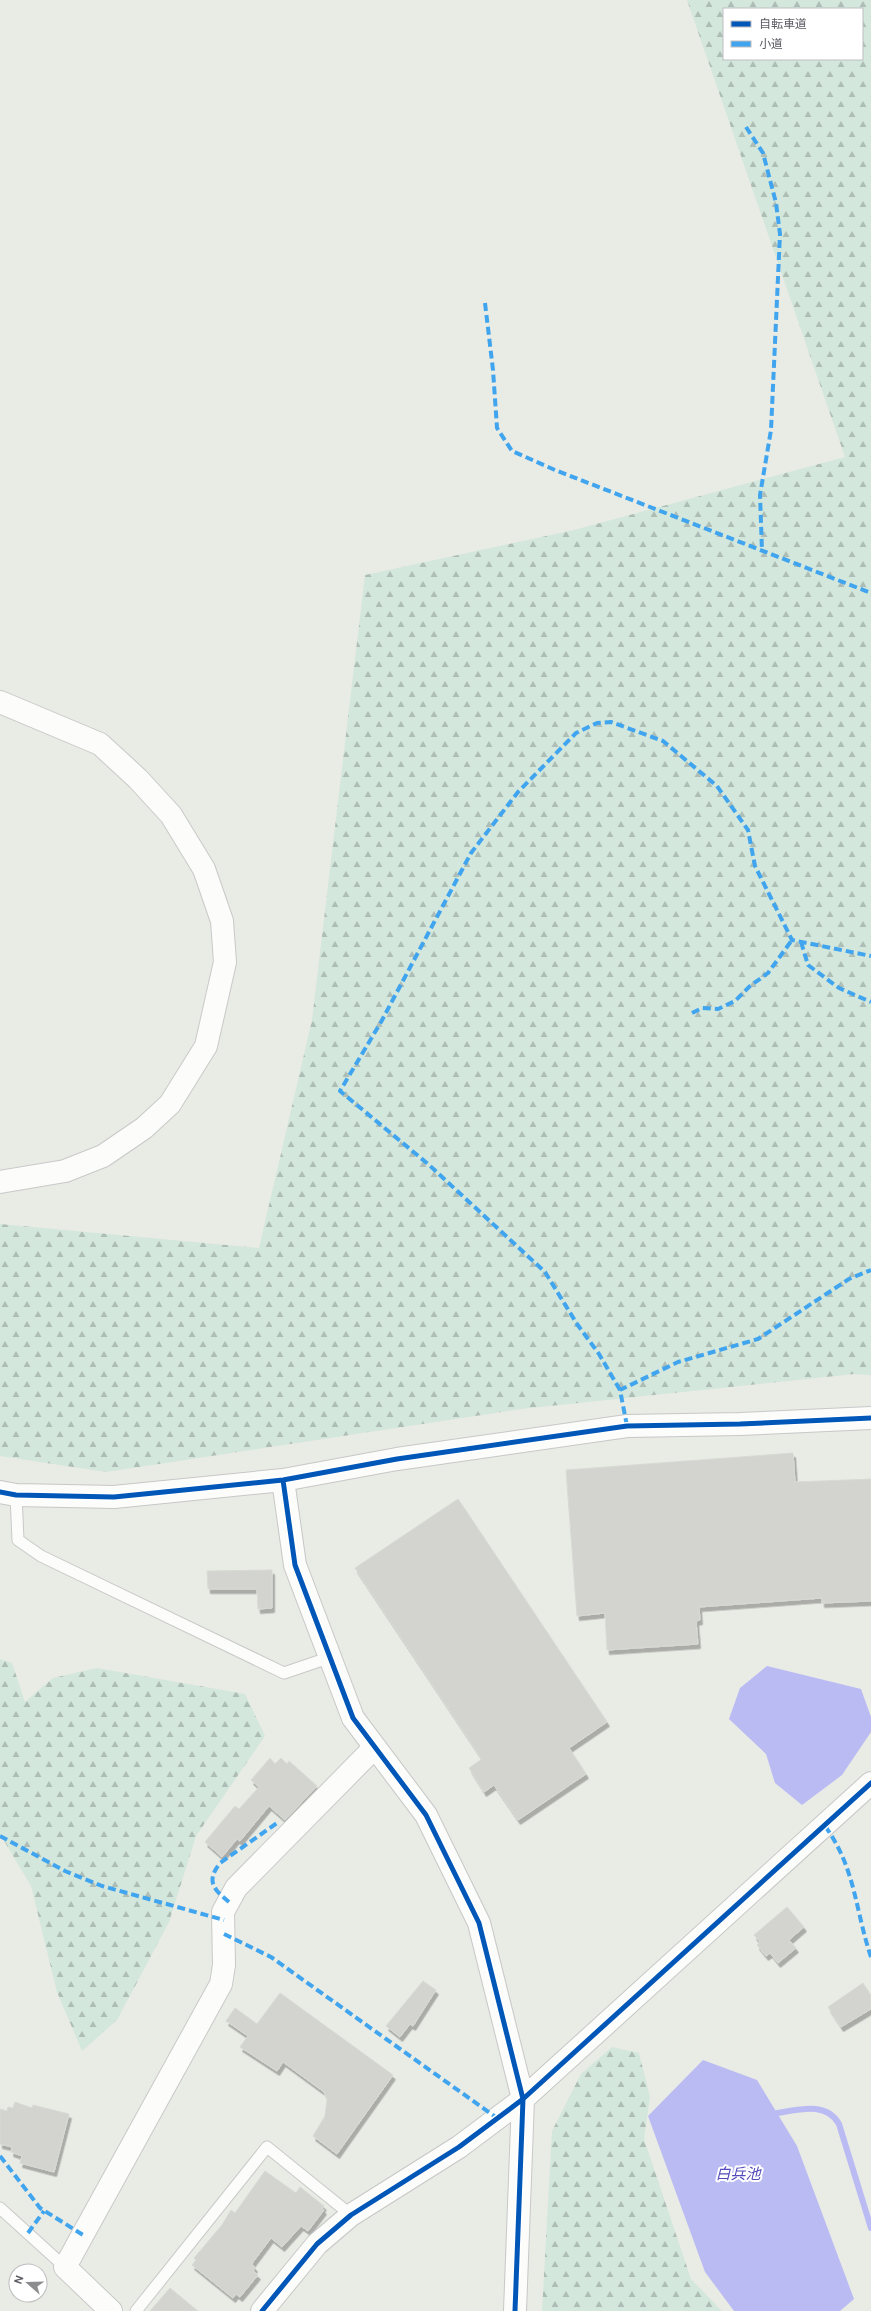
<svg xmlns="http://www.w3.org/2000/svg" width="871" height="2311" viewBox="0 0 871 2311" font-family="'DM Sans','Noto Sans JP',sans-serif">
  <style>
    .forest { fill: url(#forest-firs); fill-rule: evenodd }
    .water { fill: #bbbbf4 }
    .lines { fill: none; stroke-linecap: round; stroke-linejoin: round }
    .stream { stroke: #bbbbf4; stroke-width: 6 }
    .building { fill: #d3d4d0; stroke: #d8dad4; filter: url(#shadow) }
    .lane-casing { stroke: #c9c9c9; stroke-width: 13 }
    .street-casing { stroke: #c9c9c9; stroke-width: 24 }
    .secondary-casing { stroke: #c7c8c7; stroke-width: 24 }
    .lane { stroke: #fcfcfb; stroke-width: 11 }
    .street { stroke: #fcfcfb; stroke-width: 22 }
    .secondary { stroke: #fcfcfb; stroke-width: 22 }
    .quiet { stroke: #40a5ee; stroke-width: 4; stroke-dasharray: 8 4; stroke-linecap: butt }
    .cycleway-casing { stroke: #fff; stroke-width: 8 }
    .cycleway { stroke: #0057b8; stroke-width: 5 }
    .labels { text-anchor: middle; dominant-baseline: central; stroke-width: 4; stroke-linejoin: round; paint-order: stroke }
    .water-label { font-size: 15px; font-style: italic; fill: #534bbb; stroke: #fff }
  </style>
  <defs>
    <pattern id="forest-firs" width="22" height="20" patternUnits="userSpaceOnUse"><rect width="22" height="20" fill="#d3e7dc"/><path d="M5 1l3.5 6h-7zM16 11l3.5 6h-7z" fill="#aebeb6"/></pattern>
    <filter id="shadow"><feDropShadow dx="2.5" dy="4.5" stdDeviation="0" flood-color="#0004"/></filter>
  </defs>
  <rect width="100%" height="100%" fill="#e9ebe5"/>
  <path class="forest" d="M687 0H871V1375L854 1374 521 1409 106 1472 0 1456V1224L259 1248 312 1020 365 575 574 530 845 457ZM724 9H862V59H724Z
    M0 1659 12 1663 25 1702 53 1678 97 1668 245 1694 265 1736 196 1836 169 1922 117 2020 82 2051 57 1992 31 1886 0 1834Z
    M612 2047 639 2053 650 2097 644 2139 691 2279 722 2311H542L552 2131 581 2074Z"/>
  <path class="water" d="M767 1666 861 1689 871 1717V1732L842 1775 802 1805 775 1783 766 1754 729 1719 740 1688Z
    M703 2060 757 2080 797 2146 854 2299 840 2311H734L705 2272 648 2116Z"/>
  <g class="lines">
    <path class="stream" d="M777 2113C798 2110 826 2101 839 2124L871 2228"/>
  </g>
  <path class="building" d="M793 1453 795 1482 871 1479V1601L822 1603V1598L699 1607 700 1620 696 1621 698 1644 607 1650 605 1613 577 1616 566 1470Z
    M458 1499 607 1722 569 1748 586 1774 518 1820 494 1785 484 1792 469 1768 482 1759 355 1568Z
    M272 1570V1608L258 1609 257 1589H208L207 1571Z
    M270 1758 275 1764 281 1758 287 1764 289 1761 317 1786 285 1820 269 1806 240 1841 237 1839 222 1857 205 1842 235 1806 239 1809 259 1787 251 1780Z
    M787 1907 804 1927 789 1940 796 1948 778 1963 770 1953 766 1956 757 1945 760 1942 754 1935Z
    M423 1981 436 1990 413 2026 410 2024 400 2037 386 2026Z
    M863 1983 871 1996V2009L841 2027 828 2007Z
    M280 1993 393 2075 337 2154 313 2136 325 2116 327 2100 324 2092 283 2062 277 2071 240 2047 248 2036 226 2021 235 2008 257 2024Z
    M15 2102 32 2108 33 2105 69 2114 54 2172 20 2163 22 2156 11 2152 12 2147 0 2144V2109L7 2111 8 2107 13 2108Z
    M265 2171 296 2193 300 2187 324 2206 322 2208 324 2210 308 2231 301 2226 282 2247 271 2238 253 2262 252 2265 255 2267 253 2271 258 2275 240 2297 236 2294 233 2298 192 2265 196 2260 194 2258 222 2225 231 2210 235 2213Z
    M170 2288 198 2311H150Z"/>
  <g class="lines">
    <g class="lane-casing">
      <path id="lane" d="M16 1495 18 1540 41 1556 284 1673 331 1657
        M0 2208 65 2267
        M136 2311 267 2147 351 2215"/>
    </g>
    <g class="street-casing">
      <path id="street" d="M0 702 100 744 138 779 171 815 204 869 222 921 225 962 206 1046 170 1104 144 1128 103 1156 65 1171 0 1182
        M111 2311 65 2267 221 1984 224 1965 223 1912 236 1888 374 1748"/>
    </g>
    <g class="secondary-casing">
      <path id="secondary" d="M283 1480 295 1565 353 1718 426 1815 479 1923 523 2099 515 2311
        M0 1492 16 1495 114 1497 283 1480 397 1459 627 1426 740 1424 871 1418
        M262 2311 317 2244 351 2215 459 2147 523 2099 871 1783"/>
    </g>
    <use href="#lane" class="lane"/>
    <use href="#street" class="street"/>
    <use href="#secondary" class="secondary"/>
    <path class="quiet" d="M746 127 763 153 776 203 780 234 771 430 760 495 762 551
      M485 303 493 370 497 428 512 451 555 470 871 593
      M801 942 808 965 839 988 871 1002
      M692 1013 702 1008 718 1009 735 1001 750 986 768 973 792 940
      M620 1390 599 1354 577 1324 545 1272 428 1164 340 1091 381 1022 471 853 518 792 576 733 597 723 611 722 663 741 717 786 748 830 755 866 792 940 871 956
      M627 1426 620 1390 678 1362 758 1339 849 1279 871 1270
      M825 1826C856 1869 855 1910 871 1957
      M0 1836 65 1871 102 1886 224 1920
      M229 1902C213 1889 206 1881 220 1863L277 1823
      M224 1934 271 1957 497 2118
      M0 2156 40 2208 83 2235
      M28 2233 44 2211"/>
    <g class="cycleway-casing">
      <path id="cycleway" d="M283 1480 295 1565 353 1718 426 1815 479 1923 523 2099 515 2311
        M0 1492 16 1495 114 1497 283 1480 397 1459 627 1426 740 1424 871 1418
        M262 2311 317 2244 351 2215 459 2147 523 2099 871 1783"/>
    </g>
    <use href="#cycleway" class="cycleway"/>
  </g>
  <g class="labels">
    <g class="water-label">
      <text x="738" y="2174">白兵池</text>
    </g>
  </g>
  <rect x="723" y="8" width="140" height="52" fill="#ffffff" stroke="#bebdc1"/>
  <rect x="731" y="21" width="20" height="6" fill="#0057b8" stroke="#bebdc1"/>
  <text x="759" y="28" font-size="12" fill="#5c5b63">自転車道</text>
  <rect x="731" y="41" width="20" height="6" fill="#40a5ee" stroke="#bebdc1"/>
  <text x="759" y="48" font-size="12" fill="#5c5b63">小道</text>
  <g transform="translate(28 2283) rotate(290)"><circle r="19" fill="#ffffff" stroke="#bebdc1"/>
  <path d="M0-3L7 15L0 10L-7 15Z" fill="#8d8d90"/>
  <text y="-6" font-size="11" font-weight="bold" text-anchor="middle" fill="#5c5b63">N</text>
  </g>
</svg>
